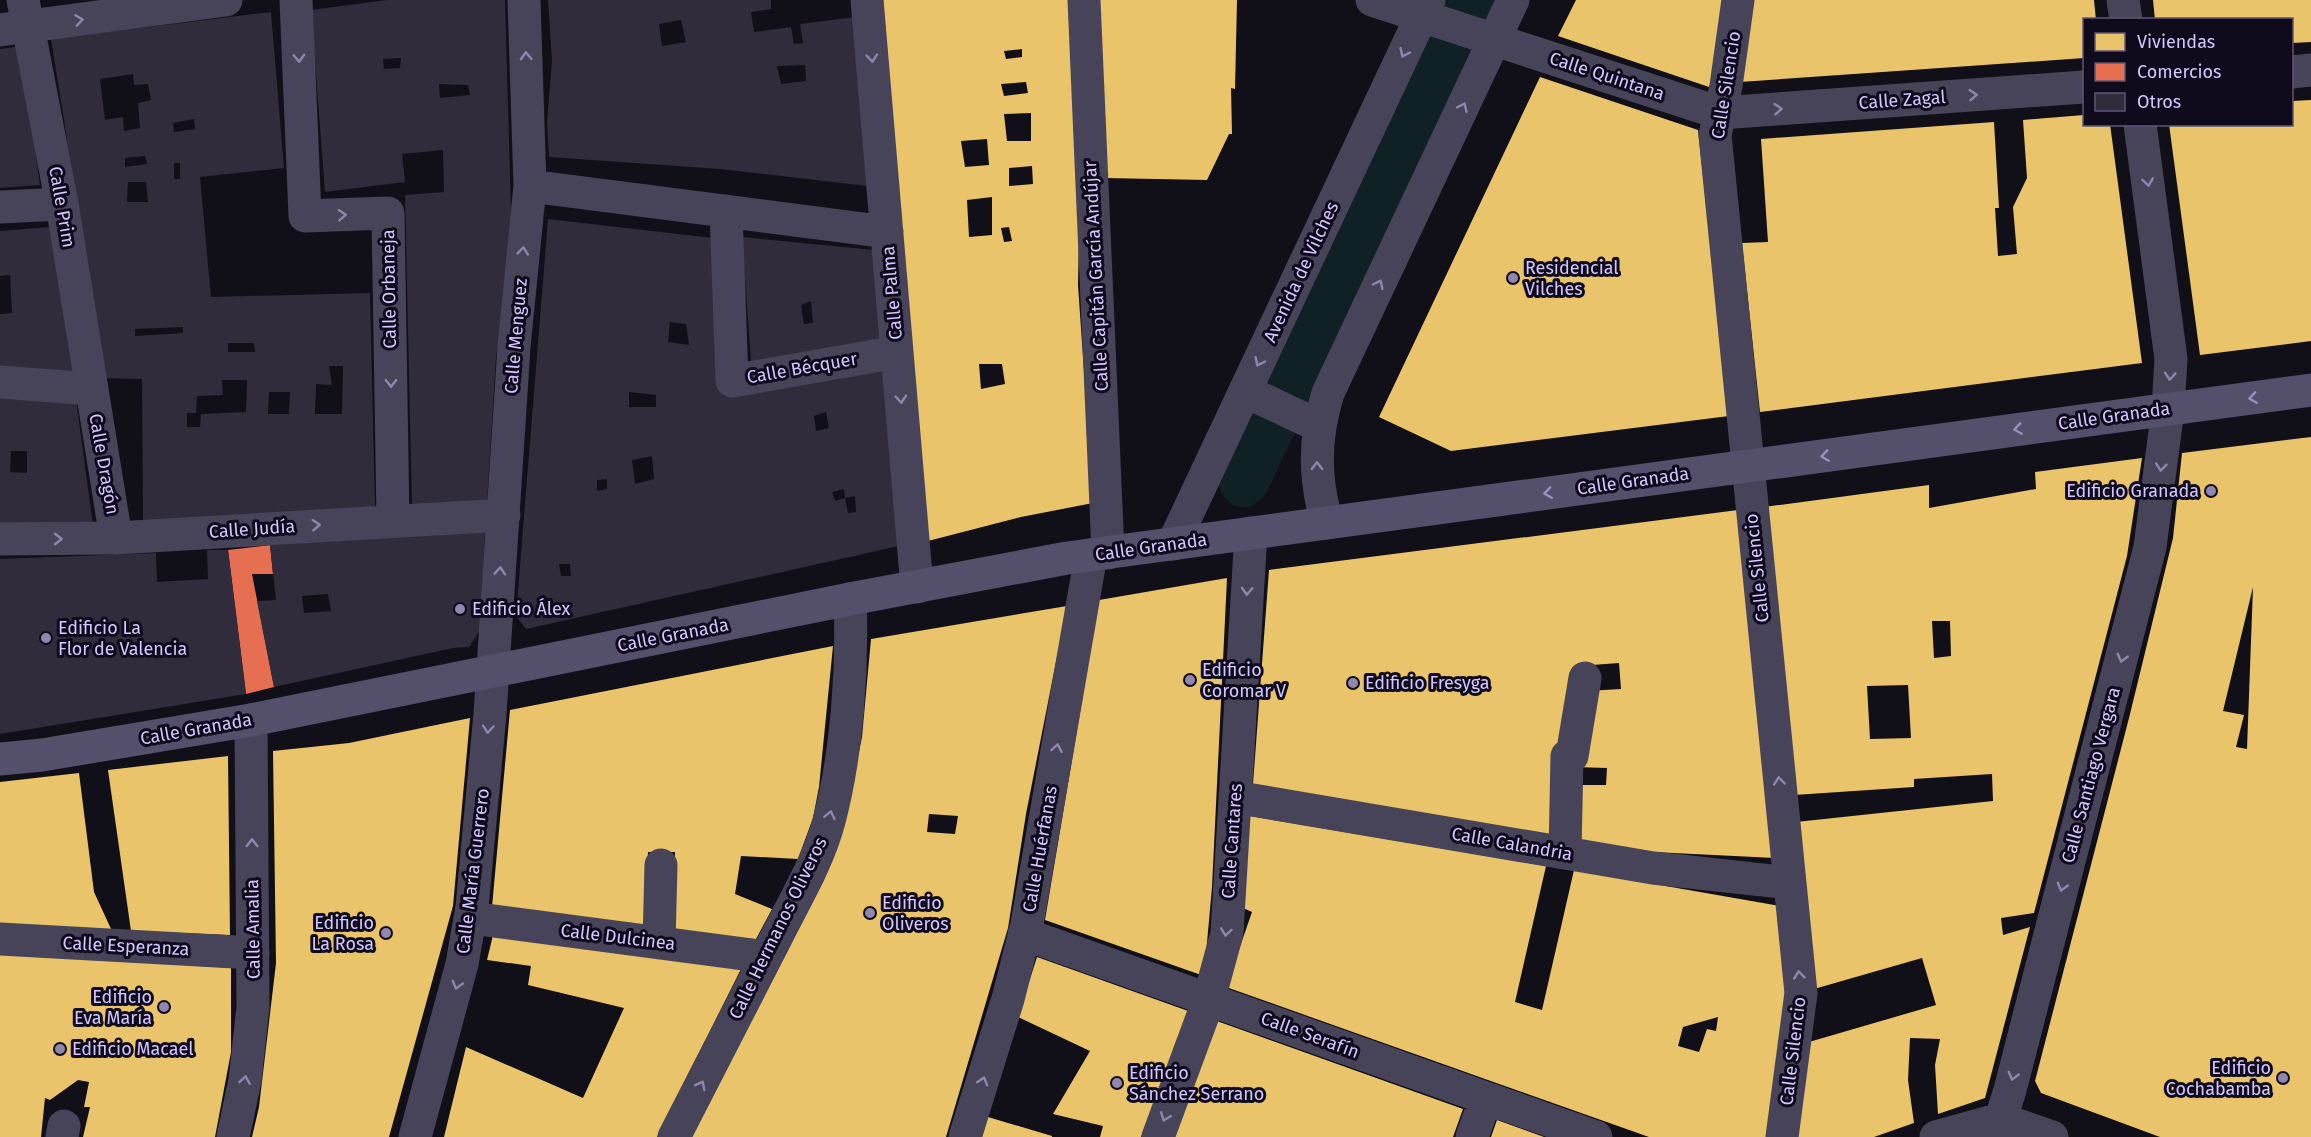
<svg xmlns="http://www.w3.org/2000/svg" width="2311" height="1137" viewBox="0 0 2311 1137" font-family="'Fira Sans',sans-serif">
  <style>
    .green { fill: #0f2124 }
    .homes { fill: #e9c46a; fill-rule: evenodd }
    .shops { fill: #e76f51 }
    .building { fill: #302c3c; fill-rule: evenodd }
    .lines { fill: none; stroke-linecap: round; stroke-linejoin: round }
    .pedestrian { stroke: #474459; stroke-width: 33 }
    .minor { stroke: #474459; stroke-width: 33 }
    .tertiary { stroke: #474459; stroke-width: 33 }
    .secondary { stroke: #54506c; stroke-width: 33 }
    .oneway { stroke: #8e86ac }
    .oneway2 { stroke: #9a91bc }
    .poi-dot { fill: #9087ae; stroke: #100b1c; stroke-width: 2 }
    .labels { text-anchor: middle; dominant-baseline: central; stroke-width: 6; stroke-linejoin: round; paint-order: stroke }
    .street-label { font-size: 18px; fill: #d4c7fe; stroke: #100b1c }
    .poi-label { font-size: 18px; fill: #d4c7fe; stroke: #100b1c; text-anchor: start }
  </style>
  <rect width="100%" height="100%" fill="#110f18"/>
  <path class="green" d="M1443 0H1499L1266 494C1248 515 1228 511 1218 485Z"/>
  <path class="homes" d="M883 0H1069L1079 232 1078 285 1093 503 1021 517 928 541ZM1022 49V57L1006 59 1004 51ZM1026 82 1028 93 1004 96 1001 84ZM1031 113V141H1007L1004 114ZM987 139 989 165 965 167 961 141ZM1032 166 1033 184 1009 186V168ZM992 197V235L969 237 967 200ZM1009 227 1012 241 1004 242 1001 228ZM979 364H1002L1005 384 981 389Z
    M1098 0H1237L1235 89 1231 88 1232 134H1229L1207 180 1105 178Z
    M1576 0H1725L1712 88 1558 36Z
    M1752 0H2094L2096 20H2084V58L1740 82Z
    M2153 0H2311V42L2292 43V20H2155Z
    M1540 77 1698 130 1729 416 1451 451 1379 417Z
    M2311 100V341L2200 355 2169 124H2292V101Z
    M2084 115V124H2110L2142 363 1760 412 1742 243 1768 242 1761 139 1994 122 1999 208H1995L1998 256 2017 254 2013 207 2027 178 2023 120Z
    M2311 437V1137H2160L2041 1093 2035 1081 2129 718 2173 538 2182 453ZM2253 587 2247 749 2236 747 2244 715 2223 711Z
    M2142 458 2127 556 2034 913 2001 918 2003 935 2030 927 1985 1098 1938 1114 1935 1065 1940 1039 1910 1038 1908 1080 1914 1123 1874 1137H1798L1809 1042 1936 1005 1922 958 1814 989 1796 822 1993 801 1992 774 1914 779V787L1794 795 1764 507 1929 485V508L2036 489 2035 472ZM1932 621H1950L1951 656 1934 658ZM1908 685 1911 738 1870 739 1867 686Z
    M1738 510 1775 858 1653 852 1575 839V785H1606L1607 768 1575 767 1588 691 1621 689 1619 663 1592 665 1555 836 1253 784 1269 570Z
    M1227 578 1212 887 1204 976 1045 920 1099 600Z
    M1067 606 1026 814 1008 928 946 1137H691L824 880 844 826 862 737 871 639ZM929 814 958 816 955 834 927 832Z
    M833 646 819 787 813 818 798 859 741 856 735 894 772 909 755 941 673 931 675 852H648L645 927 492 907 510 710Z
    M470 718 453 906 389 1137H252L259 1107 276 963 273 751 349 743Z
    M228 756 230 935 131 931 108 770Z
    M79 773 94 892 112 931 0 927V782Z
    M1250 816 1546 866 1515 1002 1542 1010 1574 870 1780 906 1790 997 1766 1137H1649L1226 987 1252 912 1243 908ZM1718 1017 1716 1031 1707 1029 1699 1052 1678 1046 1683 1027Z
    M493 935 742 967 657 1137H444L466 1047 583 1098 624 1008 528 985 531 966 487 960Z
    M0 951 231 968V1052L215 1137H83L90 1107H84L89 1082 78 1080 50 1100 45 1098 41 1137H0Z
    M1037 957 1191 1012 1141 1137H1100L1103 1126 1053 1114 1090 1051 1018 1017Z
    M1214 1020 1463 1109 1453 1137H1173Z
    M988 1117 1052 1136V1137H982Z
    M1497 1120 1544 1137H1491Z"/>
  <path class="shops" d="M270 545 273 574H252L274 687 246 694 228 550Z"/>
  <path class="building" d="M387 0H505L511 213 505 306 496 357 487 503 412 508 405 195 444 192 443 150 402 154 405 182 325 192 311 10ZM401 58 400 68 384 69 383 59ZM439 84 468 85 470 95 440 98Z
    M548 0H771V9L751 12 754 32 791 27 794 44 803 43 800 24 855 17 867 186 720 169 549 157 547 122 552 61ZM681 20 686 42 662 46 659 24ZM805 65 806 81 781 84 777 66Z
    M271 12 284 168 200 177 211 297 370 293 375 507 143 521 142 379 98 378 65 126 51 39ZM133 74 134 85 148 84 151 100 138 103 140 128 124 131 123 117 105 120 100 79ZM194 119 195 129 174 132 173 123ZM145 156 147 164 125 167V158ZM174 163H180V179H174ZM128 182H146L148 202H127ZM183 327V333L135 336V329ZM228 343H254L255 352H228ZM329 366H343L342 414H315L316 384 332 385ZM222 380H247L246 412 201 414 200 427H187V413H196L197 396 223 395ZM269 392H290L289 414H268Z
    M21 46 40 185 0 188V49Z
    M548 219 713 238 721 387 724 396 884 371 899 546 526 629 516 616ZM670 322 686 324 689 345 668 342ZM629 392 656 395V407H629ZM826 412 829 428 816 431 814 416ZM652 456 654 479 635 484 632 460ZM607 479V489L597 491V480ZM844 489 845 498 855 496 856 512 848 513 845 498 835 501 832 492ZM559 564H570L571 576H561Z
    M50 227 73 375 0 371V314L12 313 10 275 0 276V231Z
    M742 237 874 250 882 342 751 361ZM811 301 813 323 804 324 801 305Z
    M0 394 76 399 93 526 0 527ZM11 451H27V473L10 472Z
    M485 532 481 629 469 647 453 648 274 687 257 601 276 600 270 545ZM328 594 331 611 304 613 302 596Z
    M207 550H228L246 694 0 734V559L156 553 157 582 208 579Z"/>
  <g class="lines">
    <path class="pedestrian" d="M23 0 62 204 116 538
      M1084 0 1108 553
      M1565 853 1567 756H1572L1585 678
      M0 939 253 953
      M62 1137 64 1126"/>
    <path class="minor" d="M296 0 305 216 388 213 393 521
      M867 0 917 587
      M1372 0 1720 113 2084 87
      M1738 0 1726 86 1715 135 1801 993 1782 1137
      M0 30 226 0
      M2292 72 2311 70
      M530 186 887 232
      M0 207 62 204
      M726 211 732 381 897 352
      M0 382 91 389
      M1245 391 1319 426
      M0 539 116 538 504 515
      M1235 797 1653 868 1790 883
      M471 918 766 957
      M1024 934 1596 1137
      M659 943 661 865
      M233 1137 245 1080 253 1007 251 720
      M415 1137 462 964 472 907 490 714 514 347 530 186 524 0
      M674 1137C707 1072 741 1007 774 942 793 903 818 863 829 821 847 753 853 670 850 599
      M965 1137 1008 999 1027 924 1091 555
      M1158 1137 1209 999 1227 933 1251 533
      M1472 1137 1486 1098
      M1936 1137 2001 1119 2052 1137
      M1995 1137 2010 1090 2150 547 2168 409"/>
    <path class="tertiary" d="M2123 0 2126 20
      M2140 124 2171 359 2168 409
      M1327 523C1314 478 1314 438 1328 393L1513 0
      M1173 544 1429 0"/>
    <path class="secondary" d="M0 759 42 755 251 720 850 599 1067 558 2311 390"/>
  </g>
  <defs><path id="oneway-chevron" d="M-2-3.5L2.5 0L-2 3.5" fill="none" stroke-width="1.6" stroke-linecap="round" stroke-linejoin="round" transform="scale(1.5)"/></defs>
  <g class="oneway">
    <use href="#oneway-chevron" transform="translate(79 20) rotate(-8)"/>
    <use href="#oneway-chevron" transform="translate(1404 53) rotate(115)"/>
    <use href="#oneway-chevron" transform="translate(526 56) rotate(-92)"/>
    <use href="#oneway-chevron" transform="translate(299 58) rotate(88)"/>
    <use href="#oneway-chevron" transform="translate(872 58) rotate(85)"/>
    <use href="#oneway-chevron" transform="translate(1973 95) rotate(-4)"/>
    <use href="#oneway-chevron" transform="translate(1463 107) rotate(-65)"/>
    <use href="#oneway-chevron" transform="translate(1778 109) rotate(-4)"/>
    <use href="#oneway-chevron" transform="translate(2148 182) rotate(82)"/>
    <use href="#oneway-chevron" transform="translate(342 215) rotate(-3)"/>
    <use href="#oneway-chevron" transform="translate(523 251) rotate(-84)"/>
    <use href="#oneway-chevron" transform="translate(1379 284) rotate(-65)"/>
    <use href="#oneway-chevron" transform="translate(1259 362) rotate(115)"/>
    <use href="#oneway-chevron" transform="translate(2170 376) rotate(94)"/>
    <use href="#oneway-chevron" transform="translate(391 383) rotate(89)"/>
    <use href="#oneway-chevron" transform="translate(901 399) rotate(85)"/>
    <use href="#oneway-chevron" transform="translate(1317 466) rotate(-91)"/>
    <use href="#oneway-chevron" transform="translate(2161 467) rotate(97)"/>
    <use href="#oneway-chevron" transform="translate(316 525) rotate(-4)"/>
    <use href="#oneway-chevron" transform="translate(58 539)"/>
    <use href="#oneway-chevron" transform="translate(500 571) rotate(-86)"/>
    <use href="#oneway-chevron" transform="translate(1247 591) rotate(93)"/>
    <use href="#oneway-chevron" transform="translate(2122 658) rotate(105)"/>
    <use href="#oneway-chevron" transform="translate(488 729) rotate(95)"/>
    <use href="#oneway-chevron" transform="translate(1057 748) rotate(-80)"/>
    <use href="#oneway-chevron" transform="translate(1779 781) rotate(-96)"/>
    <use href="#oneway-chevron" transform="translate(830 815) rotate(-78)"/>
    <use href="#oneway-chevron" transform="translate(252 843) rotate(-90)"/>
    <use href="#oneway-chevron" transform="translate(2062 887) rotate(105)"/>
    <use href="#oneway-chevron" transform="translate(1226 932) rotate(98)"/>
    <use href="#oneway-chevron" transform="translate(1799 975) rotate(-96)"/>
    <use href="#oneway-chevron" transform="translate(457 985) rotate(105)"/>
    <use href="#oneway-chevron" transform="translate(2013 1076) rotate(105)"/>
    <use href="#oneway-chevron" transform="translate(245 1080) rotate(-81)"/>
    <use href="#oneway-chevron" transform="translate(983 1081) rotate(-73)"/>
    <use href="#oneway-chevron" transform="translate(701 1085) rotate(-63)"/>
    <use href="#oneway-chevron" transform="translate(1165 1117) rotate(111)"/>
  </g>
  <g class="oneway2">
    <use href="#oneway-chevron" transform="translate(2253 398) rotate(172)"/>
    <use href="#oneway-chevron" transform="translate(2018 429) rotate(172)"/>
    <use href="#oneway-chevron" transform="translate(1825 456) rotate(172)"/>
    <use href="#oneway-chevron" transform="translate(1548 493) rotate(172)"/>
  </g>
  <g class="poi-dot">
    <circle cx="1513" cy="278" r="6"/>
    <circle cx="2211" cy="491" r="6"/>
    <circle cx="460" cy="609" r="6"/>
    <circle cx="46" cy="638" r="6"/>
    <circle cx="1190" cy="680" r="6"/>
    <circle cx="1353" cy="683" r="6"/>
    <circle cx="870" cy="913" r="6"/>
    <circle cx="386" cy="933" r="6"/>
    <circle cx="164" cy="1007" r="6"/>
    <circle cx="60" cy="1049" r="6"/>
    <circle cx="2283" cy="1078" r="6"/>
    <circle cx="1117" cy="1083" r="6"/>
  </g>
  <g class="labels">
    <g class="street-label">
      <text transform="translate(1607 76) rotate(18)">Calle Quintana</text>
      <text transform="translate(1726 85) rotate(-81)">Calle Silencio</text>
      <text transform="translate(1902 100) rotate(-4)">Calle Zagal</text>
      <text transform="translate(62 207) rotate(80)">Calle Prim</text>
      <text transform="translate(1301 272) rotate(-65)">Avenida de Vilches</text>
      <text transform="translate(1096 276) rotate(-93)">Calle Capitán García Andújar</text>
      <text transform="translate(389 289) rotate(-91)">Calle Orbaneja</text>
      <text transform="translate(892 293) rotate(-95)">Calle Palma</text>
      <text transform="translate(516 336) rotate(-85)">Calle Menguez</text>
      <text transform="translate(802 368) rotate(-10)">Calle Bécquer</text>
      <text transform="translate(2114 416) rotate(-8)">Calle Granada</text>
      <text transform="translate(104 464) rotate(80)">Calle Dragón</text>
      <text transform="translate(1633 481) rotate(-8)">Calle Granada</text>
      <text transform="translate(252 529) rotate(-4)">Calle Judía</text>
      <text transform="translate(1151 547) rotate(-8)">Calle Granada</text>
      <text transform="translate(1757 568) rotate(-96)">Calle Silencio</text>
      <text transform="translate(673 635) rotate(-11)">Calle Granada</text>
      <text transform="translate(196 729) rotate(-10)">Calle Granada</text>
      <text transform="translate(2091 775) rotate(-75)">Calle Santiago Vergara</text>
      <text transform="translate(1232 841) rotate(-86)">Calle Cantares</text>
      <text transform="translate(1512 844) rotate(10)">Calle Calandria</text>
      <text transform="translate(1040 849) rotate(-80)">Calle Huérfanas</text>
      <text transform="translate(473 871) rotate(-83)">Calle María Guerrero</text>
      <text transform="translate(778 928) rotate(-64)">Calle Hermanos Oliveros</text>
      <text transform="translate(253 929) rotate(-91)">Calle Amalia</text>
      <text transform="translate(618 937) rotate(7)">Calle Dulcinea</text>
      <text transform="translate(126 946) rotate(3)">Calle Esperanza</text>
      <text transform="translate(1310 1035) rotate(20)">Calle Serafín</text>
      <text transform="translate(1793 1051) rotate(-83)">Calle Silencio</text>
    </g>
    <g class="poi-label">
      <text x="1525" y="268">Residencial<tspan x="1525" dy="21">Vilches</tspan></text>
      <text x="2199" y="491" text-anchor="end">Edificio Granada</text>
      <text x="472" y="609">Edificio Álex</text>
      <text x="58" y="628">Edificio La<tspan x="58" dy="21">Flor de Valencia</tspan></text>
      <text x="1202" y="670">Edificio<tspan x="1202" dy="21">Coromar V</tspan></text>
      <text x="1365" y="683">Edificio Fresyga</text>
      <text x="882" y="903">Edificio<tspan x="882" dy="21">Oliveros</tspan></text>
      <text x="374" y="923" text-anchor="end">Edificio<tspan x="374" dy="21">La Rosa</tspan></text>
      <text x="152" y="997" text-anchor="end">Edificio<tspan x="152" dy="21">Eva María</tspan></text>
      <text x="72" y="1049">Edificio Macael</text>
      <text x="2271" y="1068" text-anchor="end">Edificio<tspan x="2271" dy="21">Cochabamba</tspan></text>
      <text x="1129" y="1073">Edificio<tspan x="1129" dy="21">Sánchez Serrano</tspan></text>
    </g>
  </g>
  <rect x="2083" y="18" width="210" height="108" fill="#100b1c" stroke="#5e5676" stroke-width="1.5"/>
  <rect x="2095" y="33" width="30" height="18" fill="#e9c46a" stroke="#5e5676" stroke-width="1.5"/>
  <text x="2137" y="48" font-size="18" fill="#d4c7fe">Viviendas</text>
  <rect x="2095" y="63" width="30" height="18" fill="#e76f51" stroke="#5e5676" stroke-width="1.5"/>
  <text x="2137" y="78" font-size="18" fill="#d4c7fe">Comercios</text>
  <rect x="2095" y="93" width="30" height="18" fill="#302c3c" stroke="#5e5676" stroke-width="1.5"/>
  <text x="2137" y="108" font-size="18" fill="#d4c7fe">Otros</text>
</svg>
